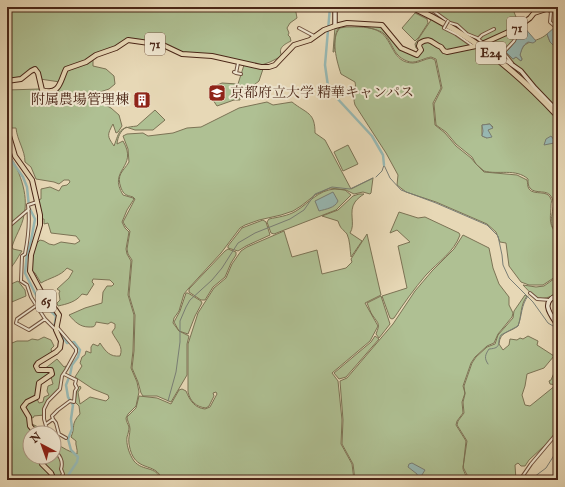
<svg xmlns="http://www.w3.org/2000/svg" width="565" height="487" viewBox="0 0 565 487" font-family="'IM FELL English','Noto Serif JP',serif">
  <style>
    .green { fill: #afc093; stroke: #7c7355; fill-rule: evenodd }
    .water { fill: #98b9b4; stroke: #797e75 }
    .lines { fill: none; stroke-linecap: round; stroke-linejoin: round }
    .stream { stroke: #797e75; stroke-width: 1 }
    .river { stroke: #98b9b4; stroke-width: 2.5 }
    .street-casing { stroke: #71523f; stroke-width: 4 }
    .secondary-casing { stroke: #4a2617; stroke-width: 5.5 }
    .primary-casing { stroke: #4a2617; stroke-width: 6 }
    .highway-casing { stroke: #4a2617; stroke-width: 7 }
    .street { stroke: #efe6d0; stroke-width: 2 }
    .secondary { stroke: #efe6d0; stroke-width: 3.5 }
    .primary { stroke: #e7d8b6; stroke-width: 4 }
    .highway { stroke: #e7d8b6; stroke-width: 5 }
    .street-bridge-casing { stroke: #71523f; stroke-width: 4; stroke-linecap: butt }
    .street-bridge { stroke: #efe6d0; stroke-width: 2 }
    .labels { text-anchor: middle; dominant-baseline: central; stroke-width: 4; stroke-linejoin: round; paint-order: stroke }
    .shield { fill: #efe6d0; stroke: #7c604e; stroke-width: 1 }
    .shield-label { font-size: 13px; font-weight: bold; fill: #4a2617 }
    .poi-label { font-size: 14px; fill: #4a2617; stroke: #efe6d0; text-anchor: start }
  </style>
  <rect width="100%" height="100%" fill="#e7d8b6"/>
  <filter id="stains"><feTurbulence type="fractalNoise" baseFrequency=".005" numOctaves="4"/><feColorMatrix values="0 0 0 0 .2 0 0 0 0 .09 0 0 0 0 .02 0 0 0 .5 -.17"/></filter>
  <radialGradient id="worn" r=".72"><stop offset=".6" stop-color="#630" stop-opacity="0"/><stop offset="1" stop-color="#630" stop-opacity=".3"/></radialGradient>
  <path class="green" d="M7 7H295L297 18 290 23 287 28 289 33 288 35 290 37 291 41C285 44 277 48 282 56L270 62 259 66 224 58 183 53 170 47 128 39C108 52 87 61 65 68L60 82 40 79 36 69 24 77 7 80Z
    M431 7H523L514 12 516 17 509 23 510 28 518 23 520 25 484 42C471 36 439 18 431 7Z
    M417 11 477 45 446 51 435 42 422 41 420 50 416 48 415 44 431 20Z
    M415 13 427 19 428 23 419 37 415 41 402 28Z
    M347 24 381 26 401 48 419 55V46L429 41 443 51 478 46 499 61 558 118V232C544 226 557 208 552 198 548 188 535 195 530 188 528 186 528 182 528 179 516 168 498 175 484 171L476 164 472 157 456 144 446 132 436 125 434 104 442 88 436 59 431 57C424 58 417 63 410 62 392 57 394 43 383 33 377 28 345 22 339 28 334 32 335 46 334 52H333L335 27ZM490 124 493 127 488 130 487 138 482 136V125Z
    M520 25 513 42 500 55 486 44Z
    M523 26 520 32 513 44 506 53 513 59 516 57 521 61 522 59 520 55C523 38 536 44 547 34L550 42 554 45H558V111L505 53 514 42Z
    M346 27C356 27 371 26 380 32 393 40 392 63 413 63 419 63 424 59 431 58L435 60 441 88 433 103 435 125 445 133 456 146 471 158 476 164 484 172 517 175 527 180C528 183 527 186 529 189 534 196 548 189 551 199 552 201 551 203 551 205 551 215 548 223 555 232L558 233V275L543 285H529L521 282 509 266 506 243 500 242 496 232 487 224 436 202 406 192 397 185 398 175 386 153 355 105C352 96 357 90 355 82L341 74C337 62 330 38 340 28Z
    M93 59V66L106 69 114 76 115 84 109 89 97 93 94 99 111 108 119 115 122 126 118 132 116 133 113 124C107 135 107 136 114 146 120 130 118 128 137 126L155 110 165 120 153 130H135L126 127C120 132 118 136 117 144L123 141C139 168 107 169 123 195L133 198 134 199 127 210 122 222 125 228 129 232 126 249 127 254 131 261 128 295 134 315 133 351 131 368 137 382 139 392 136 406 128 414 126 418C126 421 128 424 129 427 129 430 128 434 127 437 126 444 129 454 134 461 143 472 156 465 161 480H60L63 475C61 469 63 464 62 459 60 451 56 455 57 444 63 448 70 452 77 454 78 449 75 445 76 441L71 437C76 426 70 425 80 414L79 406 75 402 77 389 80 386 81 388 78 392 80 404 90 397 106 401 109 398 108 395 93 389 75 377 82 366 80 363 82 357 85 355 86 351 91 353V347L93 344 98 346 100 343C106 352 110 357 120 356 124 346 116 341 112 332L115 328V324L111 322 108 324 96 322C95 327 94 327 89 327 80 327 75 322 69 315L85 308 102 303 103 292 107 286H112L114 284 110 280 93 279 92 282 94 284 87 295 82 294C76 302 67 304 58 306L57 303 60 300 59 293 60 291 57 289 69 278 73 271 67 268C61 276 49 278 41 283L35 273 30 271 35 243H37L40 240 44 241 49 244 54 245 61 242 75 244 80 241 76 236 51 233 48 223 44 224V219H41L38 200 41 199V189L50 187 59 191 62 186 67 185 70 182 69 180H64L59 184 54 182 36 179 31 167 25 162C25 150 17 140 16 128H10L7 114V90L39 89 41 91H55L66 70Z
    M244 65 263 69 259 81 254 85 257 89 249 95 248 91 239 95 240 100H234L217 106 213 100 219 97 213 87 222 83 238 84Z
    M267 102 273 105 292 102C307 114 315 112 315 133L325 140 351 189 373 178 371 193 370 194 363 192 354 194 346 190 330 188 315 195 301 206 293 211 281 215 259 220 245 225 240 228 221 253 188 289 184 294 179 311 174 318 173 323 179 331 189 336 187 344V375L171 402 157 396H143L141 393 138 382 132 368 134 351 135 315 129 295 132 260 128 254 127 249 130 231 126 227 123 222 135 199 133 197C126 195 124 195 121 188 116 174 123 172 129 162L128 149 123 136 127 134 143 133 148 136 173 133 187 128 201 127 239 108Z
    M348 145 358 164 343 171 334 152Z
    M7 151C19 169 29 194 24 215 22 227 15 236 12 247L13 249 22 251C17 258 14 266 7 271Z
    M335 189 345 190 351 195 336 210 274 234 271 233 267 222 269 219C278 217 288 216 296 211 309 203 318 190 335 189Z
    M359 194H364C361 196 357 199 355 202 348 212 356 224 350 233L362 241 351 257C350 250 350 240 347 234 342 228 341 230 338 221L322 216 338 210 353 196Z
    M399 212 418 218 425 217 459 233 460 235C454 252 438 262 426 275 414 289 404 303 394 318L392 319 390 318 382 296 407 288 398 246 410 242 397 230 390 233Z
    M263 220 266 222 270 235 246 246 238 251 228 248V246L242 228Z
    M284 231 292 257 317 250 322 274 346 268 352 262 351 259 367 234 381 295 365 303 378 326 370 341 332 373 338 381 342 420 341 444 352 464 354 480H162C156 460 134 475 129 444 128 438 130 434 130 429 130 424 127 421 127 417L136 408 139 396 157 398 171 404 179 390 182 389 186 391C190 401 195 408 205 409L210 407 217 394 216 392 213 393 214 396 209 406 206 408C196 407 190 401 188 392V344L198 313 214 288 226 278 232 264 241 251 247 247Z
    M463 235 489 248 493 268 499 284 509 297V305L513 313 512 317 498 334 494 343 487 346 475 357 471 363 463 386 465 393 462 402 463 413 457 421 456 425 466 441 463 469 466 476 473 480H355L353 464 342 444 343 420 340 381 347 378 393 324 415 291 432 271 454 249Z
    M228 249 236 252V255L231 263 225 277 213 287 205 300H201L189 292V289L225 251Z
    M558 276V294C538 301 538 301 523 285L536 287 544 286Z
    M18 281 25 290 26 296 7 304V283L11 284Z
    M186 293H188L201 301 202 303 195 316 188 334 179 331 174 322 180 311Z
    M525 295 527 296C520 305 522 315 518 326 509 333 500 331 499 344L503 350 509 345 510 339 517 340 520 338 523 339 528 336 538 341 537 345 554 356 544 368 527 374 525 386 522 395 525 405 530 406 556 385 550 384 549 381 551 380 554 373 558 377V433L529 460 525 466H521L518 463 515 465 516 480H474L467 475 463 467 467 441 457 425 458 421 464 413 463 402 465 394 464 386 472 363 476 357 487 347 495 344 498 335 513 318 514 311Z
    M381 296 390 324 379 338 376 334C380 324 379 324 373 316 370 312 369 307 367 303Z
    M375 336 379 339 346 377 339 379 334 373 371 342Z
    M44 337 51 340 54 346 51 349 52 354 38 362 36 369 48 371 51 372 40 381 37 394 22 407 35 433H30V457H41L40 461 53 480H7V345L17 341H28L32 339 38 340Z
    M57 359 64 367 66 366 67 367 62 375 60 389 48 401 43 409 44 415 34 416 33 418 30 417 25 409V405L37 399 39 403 43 402 44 397 49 395 47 391 48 386 53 384 51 377 53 373 40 370 47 367Z
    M30 423 38 427H46L48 433H37Z
    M54 440 57 442 56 451C60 456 63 463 60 469L62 474 59 480H55L43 464V457H54Z"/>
  <path class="water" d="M523 26 536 41 533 43 528 42C522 46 522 49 520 55L522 59 521 61 516 57 513 59 506 52 513 44 520 32Z
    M555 27 558 32V45H553L550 42 547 34Z
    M490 124 493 128 488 130 492 137 487 138 482 136 483 131 482 125Z
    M551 136 555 141 554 143 544 145 546 139Z
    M333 192 338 201C335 208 326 209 319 211L315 201Z
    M412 463 425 470 420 478H418L417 474 408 467 409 464Z"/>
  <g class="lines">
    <path class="stream" d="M384 165 390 178 401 190 436 203 487 225 498 236 502 255 503 265 509 278 533 302 548 323 558 329
      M376 177 382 171 384 165
      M488 364C484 358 485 355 489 349 503 348 496 343 501 335L518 326C522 316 521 305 528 296
      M168 401 176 372 180 342V321L186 307 190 300 212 280 222 268 238 243 255 233 290 219 304 210 315 194 320 192 332 187 350 189 373 178
      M530 480 546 468 553 457 558 446"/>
    <path class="river" d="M330 7 325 65 328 86 335 96 372 136 383 155 384 165
      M7 151 9 157 23 177 27 187 29 207 35 219 31 241 27 254 25 273 38 299 56 316 54 330
      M57 333 61 334 67 343 74 342 80 350 78 357 72 365 70 375 66 385 68 397 73 405 71 419 72 429 68 439 71 450 78 457 77 462 65 480"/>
    <g class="street-casing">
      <path id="street" d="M403 7 406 9
        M428 7 450 23 457 25 467 34 477 38 483 43
        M547 9 551 12 550 22 558 29
        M299 28 314 36
        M444 28 456 34 473 46
        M478 39 482 35 494 29
        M504 53 512 63
        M502 54 514 41 521 26
        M234 72 236 73 238 63
        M236 73 241 74
        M37 202 28 205C30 221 28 239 25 254L22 256 21 281 27 285 31 297 45 319 55 329
        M7 228 29 209
        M530 293 537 299 550 300
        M37 305 17 319 16 323 29 330 45 319
        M53 419 56 423 59 434 66 438
        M46 424 53 419 52 416 58 410 70 401 74 402 75 391 77 388 75 384 76 380 64 374
        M48 433 44 419V409L48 401 60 389 62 376 66 370 76 352V349L57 327
        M54 439 57 442 56 452C61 457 63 463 61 469L63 474 59 480
        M520 480 531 464 558 432"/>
    </g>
    <g class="secondary-casing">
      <path id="secondary" d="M335 7V26
        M484 43 497 54 521 71 535 88 558 112
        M558 295C539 302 551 315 558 326"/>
    </g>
    <g class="primary-casing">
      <path id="primary" d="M482 44 515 29 530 18 534 13 546 9 547 7
        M7 81 21 79 31 71 35 69 38 73 42 90C60 96 60 81 66 69L86 62 96 55 116 48 128 40 163 45 182 54 212 56 261 67H269L275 65 294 45 310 40 324 30 335 26 347 23 382 25 401 48 417 55 421 50 419 46 420 43C431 36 432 44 441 47L444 51 447 52 476 46
        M7 129 15 156 32 180 40 215V225L31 255 30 271 45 299 55 309 59 315 56 330 61 341 60 348 56 352 38 363 36 366 38 370H51L52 374 39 383 37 397 27 402 23 407 29 417 30 426 36 433
        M42 457V464L51 473 54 480"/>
    </g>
    <g class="highway-casing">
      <path id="highway" d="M412 7C472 35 513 68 558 116"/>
    </g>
    <use href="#street" class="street"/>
    <use href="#secondary" class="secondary"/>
    <use href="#primary" class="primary"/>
    <use href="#highway" class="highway"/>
    <g class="street-bridge-casing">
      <path id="street-bridge" d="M444 28 448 21"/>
    </g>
    <use href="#street-bridge" class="street-bridge"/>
  </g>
  <defs>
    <g id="university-square" transform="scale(0.9)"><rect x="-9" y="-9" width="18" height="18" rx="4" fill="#8f2418" stroke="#efe6d0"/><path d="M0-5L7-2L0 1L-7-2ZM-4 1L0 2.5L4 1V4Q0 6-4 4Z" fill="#fff"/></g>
    <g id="building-square" transform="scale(0.9)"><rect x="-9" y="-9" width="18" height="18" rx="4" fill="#8f2418" stroke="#efe6d0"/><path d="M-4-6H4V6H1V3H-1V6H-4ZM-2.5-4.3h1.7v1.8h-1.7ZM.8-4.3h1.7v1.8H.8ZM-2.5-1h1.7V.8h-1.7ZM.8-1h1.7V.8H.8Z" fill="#fff"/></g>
  </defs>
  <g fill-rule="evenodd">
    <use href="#university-square" x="217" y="93"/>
    <use href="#building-square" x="142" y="100"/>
  </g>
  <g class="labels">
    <g class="shield">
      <rect x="507" y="17" width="20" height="22" rx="3"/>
      <rect x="145" y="33" width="20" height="22" rx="3"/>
      <rect x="476" y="42" width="30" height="22" rx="3"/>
      <rect x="36" y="290" width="20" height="22" rx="3"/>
    </g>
    <g class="shield-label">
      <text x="517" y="28">71</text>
      <text x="155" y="44">71</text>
      <text x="491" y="53">E24</text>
      <text x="46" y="301">65</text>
    </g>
    <g class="poi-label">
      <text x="230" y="93">京都府立大学 精華キャンパス</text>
      <text x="129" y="100" text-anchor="end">附属農場管理棟</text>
    </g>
  </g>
  <rect width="565" height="487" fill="none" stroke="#e7d8b6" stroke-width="24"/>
  <rect x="8" y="8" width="549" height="471" fill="none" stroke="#4a2617" stroke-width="2"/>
  <rect x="12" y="12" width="541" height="463" fill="none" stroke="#4a2617"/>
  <g transform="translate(42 445) rotate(319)"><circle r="19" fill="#efe6d0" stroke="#ad9986"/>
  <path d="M0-3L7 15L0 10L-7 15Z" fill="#8f2418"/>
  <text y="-6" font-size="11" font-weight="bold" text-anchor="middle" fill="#4a2617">N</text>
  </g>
  <rect width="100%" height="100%" filter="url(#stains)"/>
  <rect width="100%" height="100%" fill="url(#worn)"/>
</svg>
